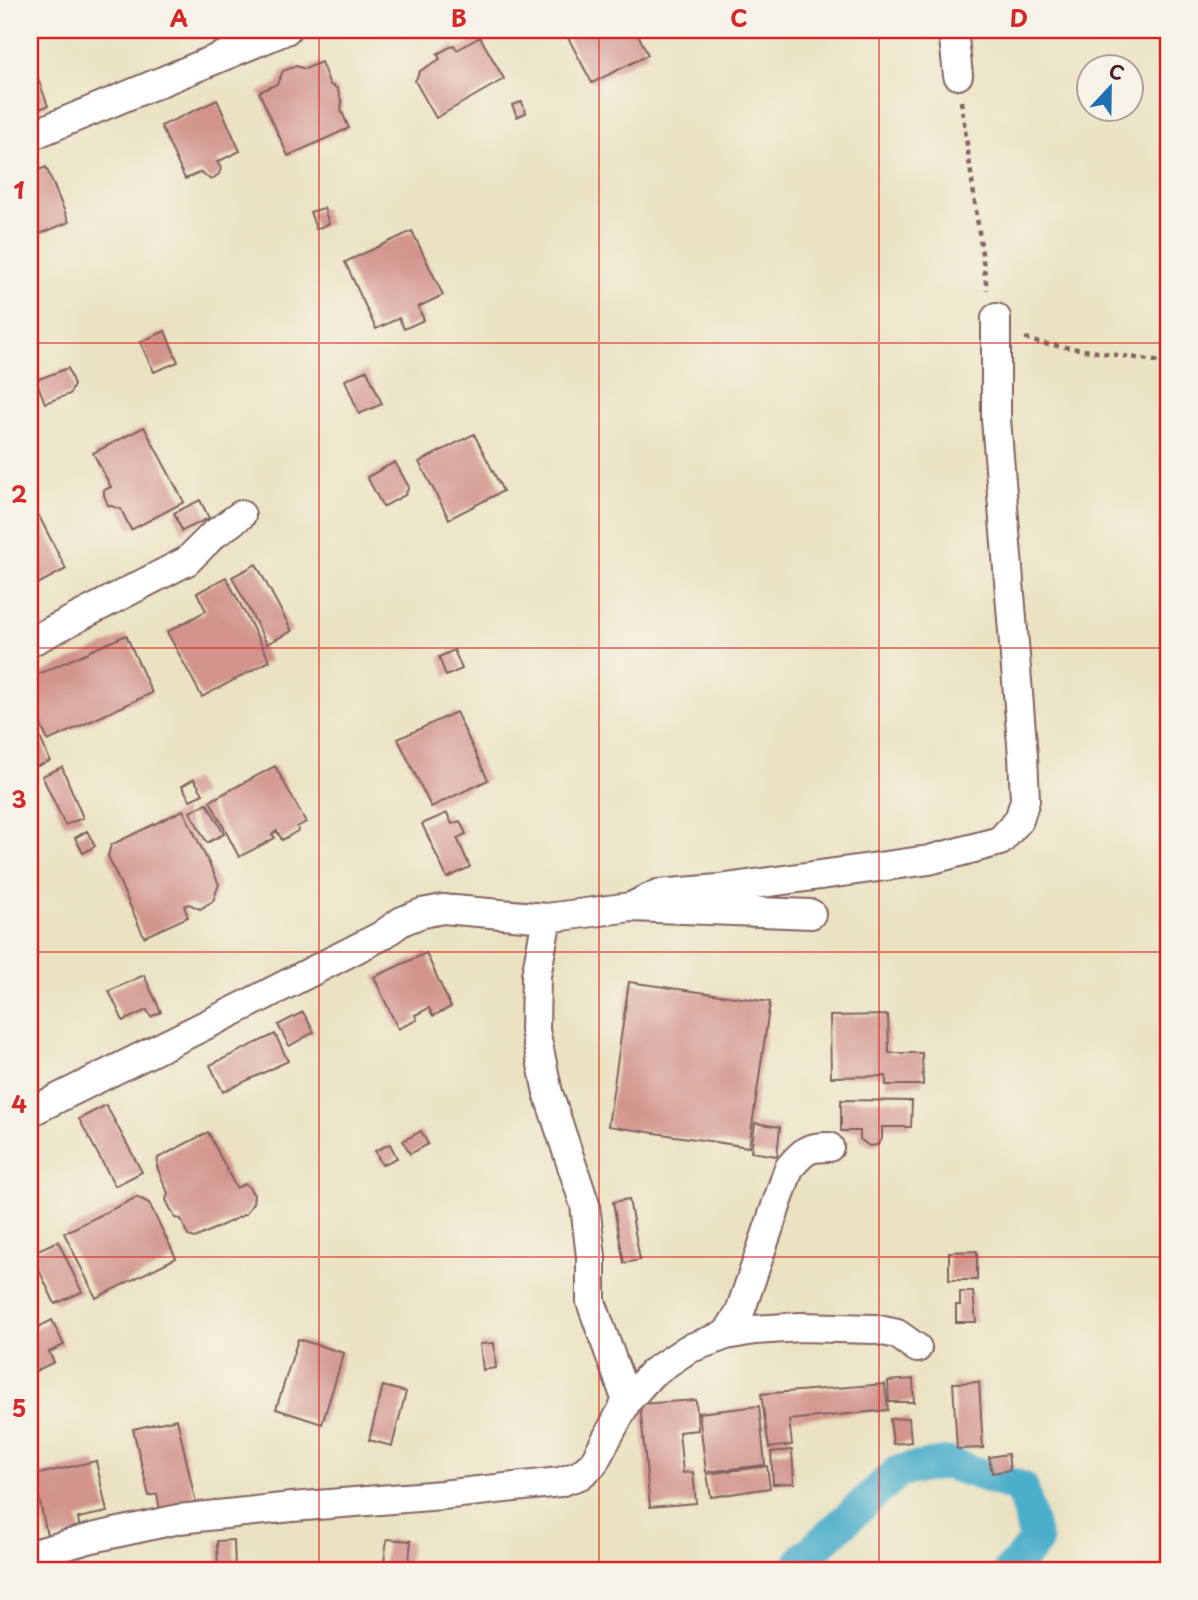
<svg xmlns="http://www.w3.org/2000/svg" width="1198" height="1600" viewBox="0 0 1198 1600" font-family="'Playpen Sans',sans-serif">
  <style>
    .lines { fill: none; stroke-linecap: round; stroke-linejoin: round }
    .canal { stroke: #4baeca; stroke-width: 33 }
    .building { fill: #d2948d }
    .street-casing { stroke: #826360; stroke-width: 32 }
    .path { stroke: #826360; stroke-width: 4.5; stroke-dasharray: 5 5; stroke-linecap: butt }
    .street { stroke: #fff; stroke-width: 28 }
    .grid { fill: none; stroke: #d62828; stroke-width: 2; stroke-opacity: 0.55 }
    .neatline { fill: none; stroke: #d62828; stroke-width: 2.5 }
    .grid-label { font-size: 23px; text-anchor: middle; font-weight: bold; fill: #d62828 }
  </style>
  <rect width="100%" height="100%" fill="#f7f3e8"/>
  <filter id="ink" filterUnits="userSpaceOnUse"><feTurbulence type="fractalNoise" baseFrequency=".0143" numOctaves="2"/><feDisplacementMap in="SourceGraphic" scale="14" xChannelSelector="R" yChannelSelector="G"/><feConvolveMatrix kernelMatrix="1 2 1 2 8 2 1 2 1" color-interpolation-filters="sRGB"/></filter>
  <filter id="wash" filterUnits="userSpaceOnUse"><feTurbulence type="fractalNoise" baseFrequency=".00686" numOctaves="4" result="noise"/><feDisplacementMap in="SourceGraphic" scale="28" xChannelSelector="R" yChannelSelector="G"/><feGaussianBlur stdDeviation="1.57" result="paint"/><feColorMatrix in="noise" values="0 0 0 0 0 0 0 0 0 0 0 0 0 0 0 0 0 1.4 0 .05"/><feComposite in="paint" operator="in"/></filter>
  <g filter="url(#wash)">
    <rect width="100%" height="100%" fill="#eae2c1"/>
    <g class="lines">
      <path class="canal" d="M798 1570 802 1560 899 1471 947 1463 1022 1488 1036 1542 1010 1570"/>
    </g>
    <g id="blocks">
      <path class="building" d="M564 30H636L648 55 592 83Z
        M480 37 504 79 436 118 415 81 420 71 440 59 437 54 454 45 457 50Z
        M321 62 330 85 337 88 342 103 341 110 349 128 288 156 259 92 277 84 283 71 296 66 305 69Z
        M37 76 48 106 30 112V79Z
        M217 100 240 151 217 162 221 168 219 174 211 180 201 172 185 179 161 126Z
        M522 102 526 113 517 117 512 105Z
        M46 167 69 222 30 238V174Z
        M324 208 329 224 316 229 310 212Z
        M412 231 443 295 418 307 424 320 404 329 399 318 376 329 345 262Z
        M165 331 178 362 154 372 140 342Z
        M68 368 74 385 70 394 45 403 36 380Z
        M367 370 382 404 359 414 345 380Z
        M144 427 184 502 131 530 121 509 108 505 104 495V490L111 487 93 453Z
        M474 434 503 491 449 519 419 462Z
        M395 462 409 487 405 495 383 507 367 477Z
        M200 500 209 518 182 531 174 513Z
        M39 516 66 569 30 588V521Z
        M256 564 292 631 267 644 232 577Z
        M226 577 270 661 202 697 167 632 206 611 197 593Z
        M126 635 152 693 48 741 30 701V678Z
        M454 650 462 669 446 676 439 657Z
        M456 712 488 780 431 807 398 739Z
        M30 713 50 761 30 769Z
        M275 766 306 822 297 827 299 830 282 840 277 831 272 834 275 838 239 857 210 801Z
        M62 767 83 818 65 825 42 776Z
        M194 779 203 794 190 800 182 786Z
        M207 803 224 834 207 843 190 812Z
        M183 810 219 884 213 901 200 909 189 904 184 906 188 917 144 937 108 856 111 845Z
        M447 813 452 824 460 821 466 834 457 838 470 867 447 878 422 824Z
        M87 831 95 846 83 853 75 838Z
        M426 953 451 1007 433 1016 429 1008 415 1015 417 1020 398 1029 374 977Z
        M144 975 161 1012 151 1017 147 1010 123 1021 109 991Z
        M629 982 770 1002 749 1147 608 1126Z
        M303 1012 314 1032 289 1046 278 1025Z
        M888 1015 889 1053H922L923 1085H886V1076L831 1077 830 1016Z
        M275 1034 288 1061 223 1092 210 1065Z
        M841 1100 912 1101 911 1127H882V1139L877 1145 869 1146 860 1139V1131H841Z
        M106 1105 142 1172 115 1186 79 1119Z
        M755 1123 780 1127 777 1156 751 1152Z
        M421 1131 428 1144 410 1154 403 1141Z
        M208 1132 236 1188 245 1184 248 1186 254 1195 253 1203 246 1214 195 1238 188 1236 181 1219 175 1218 166 1200 168 1193 157 1167 158 1158Z
        M390 1144 397 1158 382 1165 375 1151Z
        M137 1197 149 1203 176 1258 96 1298 64 1233Z
        M629 1199 640 1260 624 1263 613 1202Z
        M58 1241 82 1292 55 1304 31 1253Z
        M977 1251V1280H949V1252Z
        M960 1292H973L976 1322H956V1305H960Z
        M52 1320 64 1345 49 1352 54 1362 30 1374V1331Z
        M298 1339 344 1353 322 1424 276 1409Z
        M494 1343 496 1368 483 1370 480 1344Z
        M913 1379 914 1402H889L888 1381Z
        M979 1382 983 1448 957 1449 953 1383Z
        M885 1384 888 1410 789 1420 792 1445 769 1448 761 1394Z
        M383 1386 406 1392 392 1446 369 1440Z
        M696 1400 698 1430 679 1432 683 1473 693 1472 696 1503 650 1507 640 1404Z
        M759 1406 765 1465 706 1472 699 1413Z
        M909 1418 911 1442 893 1444 890 1419Z
        M177 1419 197 1508 161 1516 157 1494 149 1496 133 1429Z
        M792 1450 794 1483 773 1484 771 1452Z
        M1008 1454 1010 1470 992 1473 989 1457Z
        M96 1461 107 1512 78 1518 81 1534 48 1540 34 1475Z
        M767 1466 770 1488 711 1497 707 1474Z
        M387 1539 411 1541 408 1570H383Z
        M234 1540 235 1570H218L217 1541Z"/>
    </g>
  </g>
  <g filter="url(#ink)">
    <use href="#blocks" fill-opacity="0" stroke="#826360" stroke-width="2"/>
    <g class="lines">
      <g class="street-casing">
        <path id="street" d="M953 30 958 75
          M30 136 286 30
          M30 642 187 561 213 535 241 515
          M631 907 658 894 719 889 929 860 1000 841 1019 820 1025 800 1023 756 996 419V318
          M547 918 536 976 535 1030 548 1093 585 1205 591 1257V1302L627 1401
          M30 1112 248 1004 381 936 402 921 422 913 443 909 547 918 631 907 811 914
          M726 1335 740 1312 789 1168C804 1151 806 1147 829 1147
          M30 1555 92 1538 179 1519 292 1507 442 1495 560 1482 580 1475 593 1464 627 1401 652 1373 688 1349 726 1335 754 1330 801 1327 874 1329 897 1334 917 1348"/>
      </g>
      <path class="path" d="M961 101 987 290
        M1025 338 1039 343 1168 363"/>
      <use href="#street" class="street"/>
    </g>
  </g>
  <path class="grid" d="M319 30V1570M599 30V1570M879 30V1570M30 343H1168M30 648H1168M30 952H1168M30 1257H1168"/>
  <rect width="1198" height="1600" fill="none" stroke="#f7f3e8" stroke-width="77"/>
  <g transform="translate(1110 88) rotate(22)"><circle r="33" fill="#f7f3e8" stroke="#b29e9c" stroke-width="2"/>
  <path d="M0-5L12 26L0 18L-12 26Z" fill="#1f6fb2"/>
  <text y="-10" font-size="19" font-weight="bold" text-anchor="middle" fill="#4a1f2b">С</text>
  </g>
  <rect x="38" y="38" width="1122" height="1524" class="neatline"/>
  <g class="grid-label">
    <text x="179" y="27">A</text>
    <text x="459" y="27">B</text>
    <text x="739" y="27">C</text>
    <text x="1019" y="27">D</text>
    <text x="19" y="199">1</text>
    <text x="19" y="503">2</text>
    <text x="19" y="808">3</text>
    <text x="19" y="1113">4</text>
    <text x="19" y="1417">5</text>
  </g>
</svg>
